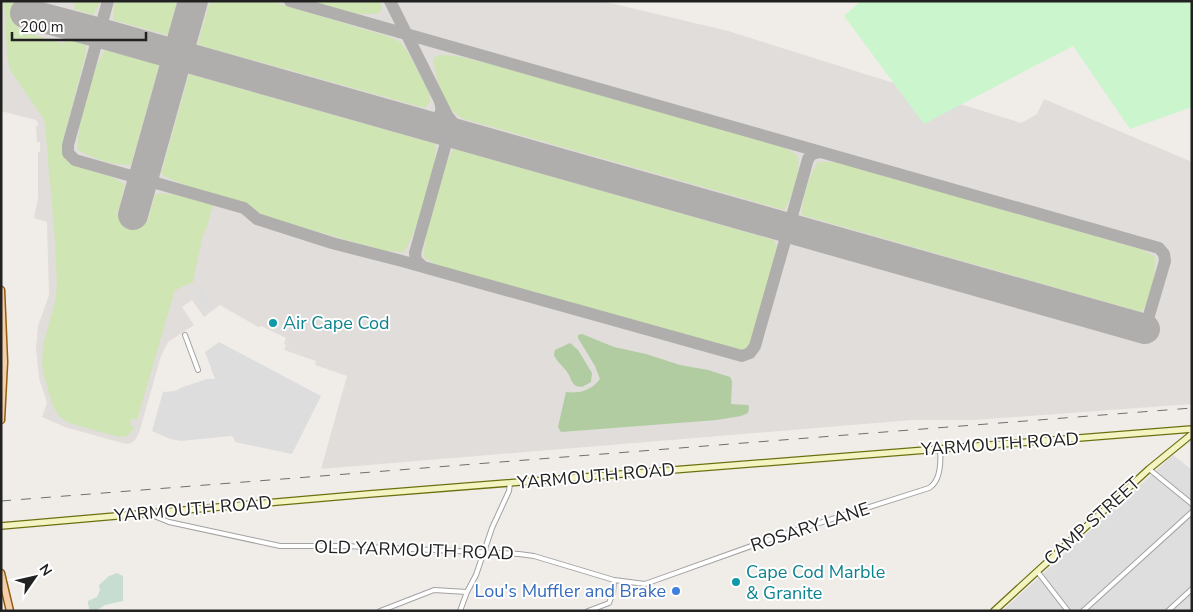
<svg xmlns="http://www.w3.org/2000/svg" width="1193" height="612" viewBox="0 0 1193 612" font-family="'Nunito Sans',sans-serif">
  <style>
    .residential { fill: #dfdede }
    .airport { fill: #e0ddda }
    .grass { fill: #cfe5b4 }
    .forest { fill: #b1cca1 }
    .wetland { fill: #c7ddd2 }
    .park { fill: #cbf5cc }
    .parking { fill: #ddd }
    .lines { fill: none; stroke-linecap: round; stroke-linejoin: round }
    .taxiway { stroke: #b0aeac; stroke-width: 12 }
    .runway { stroke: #b0aeac; stroke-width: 30 }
    .minor-casing { stroke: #a2a2a2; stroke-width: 6 }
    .secondary-casing { stroke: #6c7010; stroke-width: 8 }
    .primary-casing { stroke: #905d0f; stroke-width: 9 }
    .minor { stroke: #fff; stroke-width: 4 }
    .secondary { stroke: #f4f4c3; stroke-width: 5.5 }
    .primary { stroke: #f4cfaa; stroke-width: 6 }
    .rail { stroke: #6f6f6f; stroke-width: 1; stroke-dasharray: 10 10; stroke-linecap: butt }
    .culture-dot { fill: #0f9aa8; stroke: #fff; stroke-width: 2 }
    .shop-dot { fill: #3f7fe0; stroke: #fff; stroke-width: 2 }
    .labels { text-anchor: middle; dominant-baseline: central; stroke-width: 4; stroke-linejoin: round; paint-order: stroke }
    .culture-label { font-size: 18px; fill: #0d838f; stroke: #fff; text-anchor: start }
    .street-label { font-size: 18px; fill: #212121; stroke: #fff }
    .shop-label { font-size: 18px; fill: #366cbe; stroke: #fff; text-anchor: end }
  </style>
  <rect width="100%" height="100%" fill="#f0ede9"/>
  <path class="residential" d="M1173 455 1192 470V611H1002Z"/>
  <path class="airport" d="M1 1H602L728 31 1021 123 1037 114 1044 99 1192 162V404L974 420H912L321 469 347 376 315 365 316 361 284 350 286 345 284 344 286 338 261 326 258 327 220 305 204 317 192 300 182 307 194 325 168 342 161 356 139 433 135 440 131 443 126 444 65 427 42 417 47 403 39 378 36 348 38 326 49 295 47 222 34 218 38 199V152H40V142H37L36 126H38V123L36 120 1 111Z"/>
  <path class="grass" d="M4 1H26L25 5 20 4 17 16 21 18 18 30 64 44 66 39 86 45 85 57 62 144C61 152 64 158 69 163L114 178 125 185 118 212 115 211V213L122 215 123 212 143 218V220L150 222 148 220 155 195C163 190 204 200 213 205L207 227 203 235 193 282 175 290 138 416 137 420 131 418 130 425 135 428 127 436 119 437 69 423 60 417 53 406 45 380 42 366 43 345 55 302 57 286 55 241 45 124 43 118 10 70 7 54Z
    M64 1H101L93 15 74 9 75 4Z
    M115 1H177L168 35 113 20Z
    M210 1H270L390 37 400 42 407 51 430 93V102L425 108 199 45 198 43Z
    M309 1H380L382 9 378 14H358Z
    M105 50 159 65 131 165C112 165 95 159 78 150 78 119 89 76 105 50Z
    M439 55 457 56 498 66 784 147 798 156C800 174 793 195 784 210L464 119C443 109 437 81 433 60L435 57Z
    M189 74 436 144C436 170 418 230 404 252L385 251 267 217C258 213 252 206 243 203 216 193 186 189 161 174Z
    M454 149 774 240 778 249 750 348 744 352 735 351 462 274 438 266 424 257C424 232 440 170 454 149Z
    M818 162H834L858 168 1140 249 1155 257C1155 275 1153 297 1141 312L802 215C802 195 808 179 818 162Z"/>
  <path class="forest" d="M582 334 614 347 646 354 680 365 708 370 730 377 732 381 731 404 748 405 749 407 748 413 741 416 717 420 561 432 558 427 566 392C579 394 592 390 600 379L595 366 578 338V335Z
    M570 343 578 350 592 373 591 382 582 387 576 386C570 381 571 377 567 372 563 365 558 364 554 355L555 350Z"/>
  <path class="wetland" d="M117 573 123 576V601L105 605 96 611H90L88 604V601L97 597 100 590 99 585 109 576Z"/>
  <path class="park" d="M861 1H1192V107L1130 129 1073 46 924 124 844 16Z"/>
  <path class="parking" d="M201 289 212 305 205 310 194 293Z
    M219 342 321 396 292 454 235 442 234 438 231 436 181 441 170 439 152 431 163 392 175 391 183 387 207 379H215L205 352Z"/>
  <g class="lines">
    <path class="taxiway" d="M108 1 68 145V153L75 160 244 208 257 219 332 243 402 261 742 356 750 353 755 346 785 241 791 234 802 231
      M290 1 1159 248 1164 254 1165 261 1145 329
      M390 1 447 115 456 127 474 138
      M102 22 104 30 113 36
      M422 124C435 123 445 116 440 102
      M437 128 444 134 446 143
      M776 224 783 232 785 241
      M802 231 794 225 792 216 808 159 812 154 820 152
      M422 266 416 260 415 253 446 143 452 136 463 135"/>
    <path class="runway" d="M25 13 100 33 1145 329
      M133 215 193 1"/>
    <g class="minor-casing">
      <path id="minor" d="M185 335 198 370
        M1149 469 1192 504
        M149 514 169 522 280 546H345L519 554 534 556 614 580 645 584 785 534 929 488C941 481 941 462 940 449
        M1037 571 1068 611
        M380 611 434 590 467 592
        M460 611 467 592 476 575 492 528 509 491 510 483
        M588 611 609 603 613 593 614 580
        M1083 611 1192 512
        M1168 611 1192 589"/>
    </g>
    <g class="secondary-casing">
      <path id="secondary" d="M1 526 369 494 1192 429
        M994 611 1149 469 1192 434"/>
    </g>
    <g class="primary-casing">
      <path id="primary" d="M1 290 4 362 1 420
        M1 573 10 611"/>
    </g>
    <use href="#minor" class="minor"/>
    <use href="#secondary" class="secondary"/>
    <use href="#primary" class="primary"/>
    <path class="rail" d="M1 501 1192 408"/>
  </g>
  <g class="culture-dot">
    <circle cx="273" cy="323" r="5"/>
    <circle cx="736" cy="582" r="5"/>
  </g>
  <circle class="shop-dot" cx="676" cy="591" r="5"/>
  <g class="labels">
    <g class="culture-label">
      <text x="283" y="323">Air Cape Cod</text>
      <text x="746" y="572">Cape Cod Marble<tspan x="746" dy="21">&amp; Granite</tspan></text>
    </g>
    <g class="street-label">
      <text transform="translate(1000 444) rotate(-4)">YARMOUTH ROAD</text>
      <text transform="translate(596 476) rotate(-5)">YARMOUTH ROAD</text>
      <text transform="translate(193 509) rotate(-5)">YARMOUTH ROAD</text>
      <text transform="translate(1092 521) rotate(-42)">CAMP STREET</text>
      <text transform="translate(810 527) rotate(-18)">ROSARY LANE</text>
      <text transform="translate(414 550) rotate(2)">OLD YARMOUTH ROAD</text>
    </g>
    <g class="shop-label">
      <text x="666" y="591">Lou's Muffler and Brake</text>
    </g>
  </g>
  <rect width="1193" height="612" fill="none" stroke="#212121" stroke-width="5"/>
  <g transform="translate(35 577) rotate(56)" stroke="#ffffff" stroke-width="4" paint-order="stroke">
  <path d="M0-4L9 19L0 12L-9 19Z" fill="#212121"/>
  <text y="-8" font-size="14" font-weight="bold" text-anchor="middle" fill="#212121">N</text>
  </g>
  <path d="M12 32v8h134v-8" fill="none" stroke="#212121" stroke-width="2.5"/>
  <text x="20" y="32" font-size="15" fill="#212121" stroke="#ffffff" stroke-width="4" paint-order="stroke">200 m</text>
</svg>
